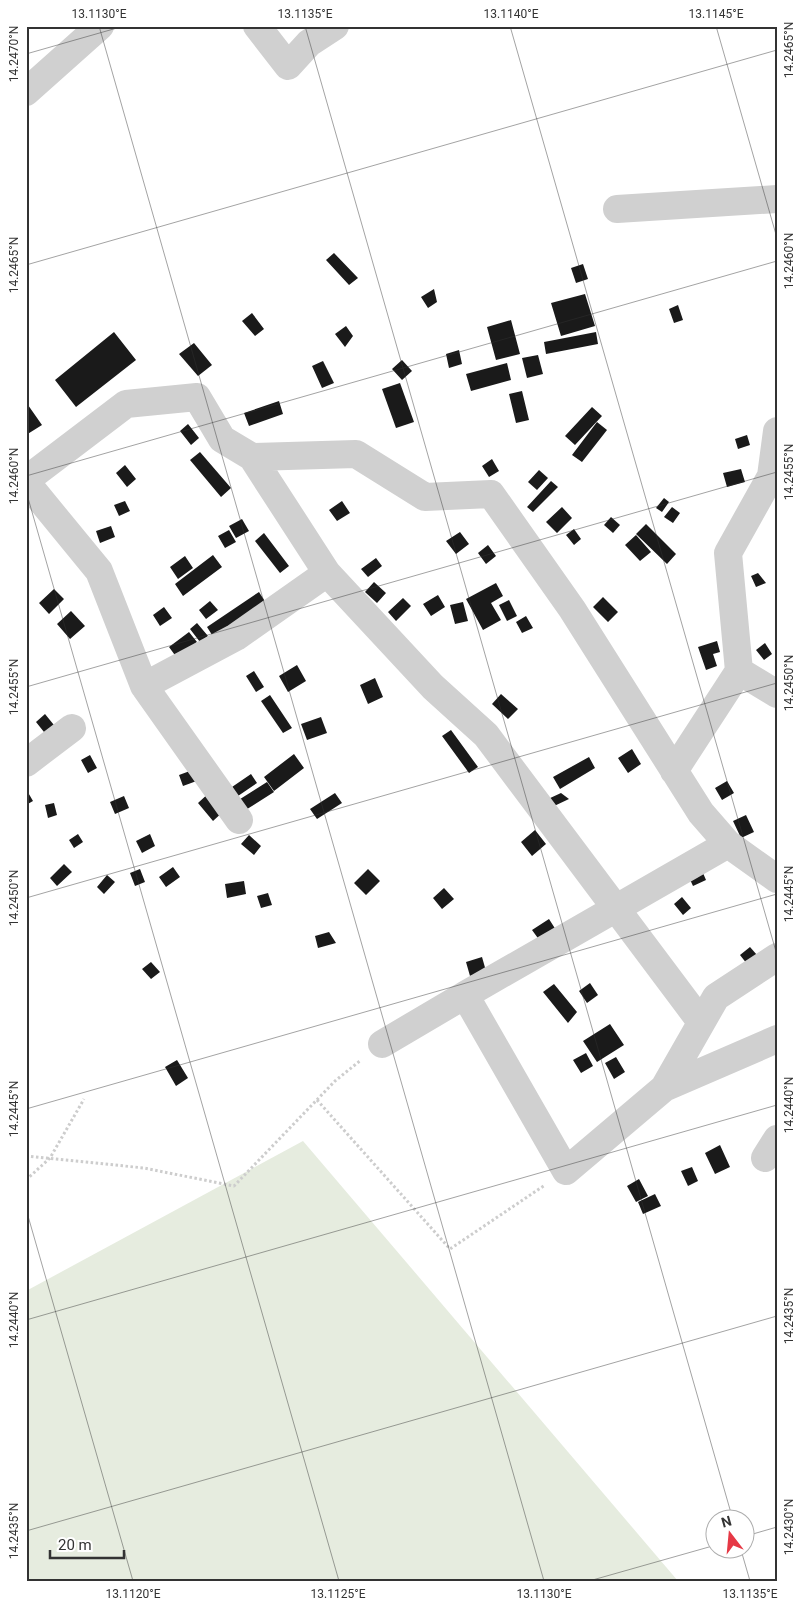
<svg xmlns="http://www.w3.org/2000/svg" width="803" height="1607" viewBox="0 0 803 1607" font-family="Roboto,sans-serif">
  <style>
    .green { fill: #e6ecdf }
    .building { fill: #1a1a1a }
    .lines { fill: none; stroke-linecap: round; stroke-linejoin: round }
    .path { stroke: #cdcdcd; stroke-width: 3; stroke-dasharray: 2.5 2.5; stroke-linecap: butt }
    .minor { stroke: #d0d0d0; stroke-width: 28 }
    .ticks { fill: none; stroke: #333; stroke-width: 1; stroke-opacity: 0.45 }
    .neatline { fill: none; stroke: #333; stroke-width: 2 }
    .ticks-label { font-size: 12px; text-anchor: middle; fill: #333 }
  </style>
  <rect width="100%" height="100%" fill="#fff"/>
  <path class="green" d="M303 1141 678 1581H26V1291Z"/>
  <path class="building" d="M334 253 358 278 349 285 326 260Z
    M583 264 588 279 576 283 571 268Z
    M434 289 437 302 428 308 421 297Z
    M585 294 595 326 561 336 551 303Z
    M678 305 683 320 674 323 669 309Z
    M252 313 264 329 255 336 242 321Z
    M511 320 520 354 496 360 487 327Z
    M346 326 353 336 345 347 335 334Z
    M114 332 136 360 76 407 55 380Z
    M596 332 598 344 546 354 544 342Z
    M194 343 212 365 198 376 179 354Z
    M459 350 462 364 449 368 446 354Z
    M538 355 543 374 527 378 522 358Z
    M402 360 412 371 402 380 392 369Z
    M323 361 334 383 322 388 312 366Z
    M507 363 511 380 471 391 466 374Z
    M400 383 414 422 396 428 382 389Z
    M522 391 529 420 516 423 509 394Z
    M279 401 283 414 249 426 244 413Z
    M28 405 42 425 26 435V406Z
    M592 407 602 416 575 445 565 436Z
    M597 422 607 430 582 462 572 455Z
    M188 424 199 438 191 445 180 431Z
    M747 435 750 445 738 449 735 439Z
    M200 452 231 488 221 497 190 460Z
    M492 459 499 471 489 477 482 466Z
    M125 465 136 479 127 487 116 473Z
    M741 469 745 482 727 487 723 473Z
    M539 470 548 478 537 490 528 482Z
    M551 481 558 487 533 512 527 507Z
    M664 498 669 502 662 512 656 508Z
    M125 501 130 511 119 516 114 505Z
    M342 501 350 513 337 521 329 510Z
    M562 507 572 518 557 533 546 522Z
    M672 507 680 513 673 523 664 517Z
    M611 517 620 525 613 533 604 525Z
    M242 519 249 531 236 538 229 526Z
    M646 524 676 554 667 564 636 534Z
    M111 526 115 537 100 543 96 531Z
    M574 529 581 539 574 545 566 535Z
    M229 530 236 542 225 548 218 536Z
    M460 532 469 544 456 554 446 541Z
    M264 533 289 566 280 573 255 541Z
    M636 535 651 552 640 561 625 545Z
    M488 545 496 556 486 564 478 553Z
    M213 555 222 567 183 596 175 584Z
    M185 556 193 568 178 579 170 567Z
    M376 558 382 566 368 577 361 569Z
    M758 573 766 583 756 587 751 576Z
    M374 582 386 593 377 603 365 592Z
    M496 583 503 596 491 603 501 620 483 630 466 599Z
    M54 589 64 599 49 614 39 603Z
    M259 592 266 603 214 638 207 627Z
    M438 595 445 607 431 616 423 604Z
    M603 597 618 612 608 622 593 607Z
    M403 598 411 606 396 621 388 612Z
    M509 600 517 616 507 621 499 605Z
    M210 601 218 610 206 619 199 610Z
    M463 602 468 621 455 624 450 605Z
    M164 607 172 618 160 626 153 615Z
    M71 611 85 626 70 639 57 624Z
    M526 616 533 628 522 633 516 622Z
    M197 623 208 636 200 642 190 629Z
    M189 632 197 642 177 658 169 647Z
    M717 641 720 652 713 654 717 666 706 670 698 647Z
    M765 643 772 654 764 660 756 650Z
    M297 665 306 681 288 692 279 676Z
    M254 671 264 687 256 692 246 676Z
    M375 678 383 697 368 704 360 685Z
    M501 694 518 709 508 719 492 704Z
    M270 695 292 728 283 733 261 701Z
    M45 714 58 730 48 737 36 722Z
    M321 717 327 733 307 740 301 724Z
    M451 730 478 767 469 773 442 736Z
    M632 749 641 764 628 773 618 758Z
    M294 754 304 768 274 791 264 777Z
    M90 755 97 768 88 773 81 760Z
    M589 757 595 768 560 789 553 777Z
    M198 768 202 779 183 786 179 775Z
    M251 774 257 783 238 796 232 787Z
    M727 781 734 793 722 800 715 788Z
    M267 782 274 792 244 811 237 801Z
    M26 789 33 801 26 805Z
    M210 792 225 810 213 821 198 803Z
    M335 793 342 803 317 819 310 809Z
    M561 793 569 799 552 807 548 799Z
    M124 796 129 808 115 814 110 802Z
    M54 803 57 815 48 818 45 805Z
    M746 815 754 832 741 838 733 821Z
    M535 830 546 844 532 856 521 842Z
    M78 834 83 842 74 848 69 840Z
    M150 834 155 846 142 853 136 841Z
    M249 835 261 846 254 855 241 844Z
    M64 864 72 872 57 886 50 878Z
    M700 866 706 880 693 886 687 873Z
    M173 867 180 877 166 887 159 877Z
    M140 869 145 882 135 886 130 873Z
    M368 869 380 881 366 895 354 883Z
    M107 875 115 882 104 894 97 887Z
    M244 881 246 894 227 898 225 884Z
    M444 888 454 899 442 909 433 898Z
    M268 893 272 905 261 908 257 896Z
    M682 897 691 908 683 915 674 904Z
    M549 919 556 930 540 941 532 930Z
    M329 932 336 943 318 948 315 936Z
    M750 947 757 955 747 964 740 955Z
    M482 957 486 971 470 976 466 962Z
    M151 962 160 972 151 979 142 969Z
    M590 983 598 995 587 1003 579 991Z
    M554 984 577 1012 568 1023 543 992Z
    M610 1024 624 1045 597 1062 583 1041Z
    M586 1053 593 1066 581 1073 573 1060Z
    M616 1057 625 1072 614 1079 605 1063Z
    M177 1060 188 1078 176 1086 165 1067Z
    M720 1145 730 1167 715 1174 705 1153Z
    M692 1167 698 1181 688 1186 681 1171Z
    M639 1179 648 1196 636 1202 627 1186Z
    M655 1194 661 1206 643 1214 638 1202Z"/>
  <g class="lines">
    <path class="path" d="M317 1100 450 1249 545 1185
      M26 1156 144 1168 234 1186 335 1081 361 1060
      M26 1180 50 1158 84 1099"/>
    <path class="minor" d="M257 26 288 66 309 43 335 26
      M26 92 100 26
      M617 209 777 199
      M252 457 356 454 425 497 491 494 572 609 701 813 728 844 777 879
      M26 480 126 404 197 397 222 439 252 457 327 573 433 687 486 735 701 1022
      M26 482 99 571 144 686 239 820
      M739 671 777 694
      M144 686 236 637 327 573
      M26 763 72 728
      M674 771 739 671 728 553 771 476 777 431
      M728 844 465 995 566 1171 664 1088 777 1039
      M382 1044 465 995
      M664 1088 716 997 777 957
      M765 1158 777 1139"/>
  </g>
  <path class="ticks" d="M99 26 544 1581M305 26 733 1520M510 26 777 955M716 26 777 238M26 54 124 26M26 265 777 50M26 476 777 261M26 491 339 1581M26 687 777 472M26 898 777 683M26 1109 777 894M26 1209 133 1581M26 1320 777 1105M26 1531 777 1316M746 1536 777 1527M741 1550 750 1581M589 1581 716 1545"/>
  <rect width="803" height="1607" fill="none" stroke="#ffffff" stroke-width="55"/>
  <g transform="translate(730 1534) rotate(344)"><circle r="24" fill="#ffffff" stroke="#adadad"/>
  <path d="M0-4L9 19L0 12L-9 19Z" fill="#e63946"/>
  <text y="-8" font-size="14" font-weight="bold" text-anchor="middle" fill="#333333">N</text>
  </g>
  <path d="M50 1550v8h74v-8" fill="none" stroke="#333333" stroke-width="2.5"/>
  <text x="58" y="1550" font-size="15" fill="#333333" stroke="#ffffff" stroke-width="4" paint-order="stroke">20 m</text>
  <rect x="28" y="28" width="748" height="1552" class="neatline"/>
  <g class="ticks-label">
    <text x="99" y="18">13.1130°E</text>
    <text x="305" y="18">13.1135°E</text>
    <text x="511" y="18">13.1140°E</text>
    <text x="716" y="18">13.1145°E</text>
    <text transform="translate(789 50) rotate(-90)" y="4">14.2465°N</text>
    <text transform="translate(14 54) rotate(-90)" y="4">14.2470°N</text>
    <text transform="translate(789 261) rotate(-90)" y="4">14.2460°N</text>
    <text transform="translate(14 265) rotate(-90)" y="4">14.2465°N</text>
    <text transform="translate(789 472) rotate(-90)" y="4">14.2455°N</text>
    <text transform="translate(14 476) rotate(-90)" y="4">14.2460°N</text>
    <text transform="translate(789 683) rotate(-90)" y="4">14.2450°N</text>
    <text transform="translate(14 687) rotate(-90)" y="4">14.2455°N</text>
    <text transform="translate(789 894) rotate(-90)" y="4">14.2445°N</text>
    <text transform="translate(14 898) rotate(-90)" y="4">14.2450°N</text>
    <text transform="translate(789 1105) rotate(-90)" y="4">14.2440°N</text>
    <text transform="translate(14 1109) rotate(-90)" y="4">14.2445°N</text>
    <text transform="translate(789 1316) rotate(-90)" y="4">14.2435°N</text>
    <text transform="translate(14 1320) rotate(-90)" y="4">14.2440°N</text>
    <text transform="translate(789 1527) rotate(-90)" y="4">14.2430°N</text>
    <text transform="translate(14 1531) rotate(-90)" y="4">14.2435°N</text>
    <text x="133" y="1598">13.1120°E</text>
    <text x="338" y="1598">13.1125°E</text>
    <text x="544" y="1598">13.1130°E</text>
    <text x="750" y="1598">13.1135°E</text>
  </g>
</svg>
